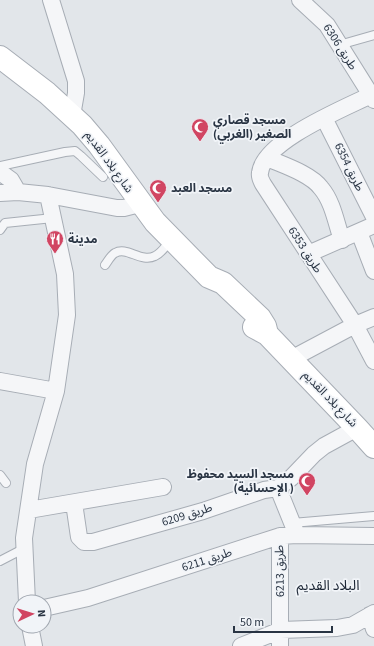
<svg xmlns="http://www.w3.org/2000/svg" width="374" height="646" viewBox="0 0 374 646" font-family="'Source Sans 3','Noto Sans Arabic',sans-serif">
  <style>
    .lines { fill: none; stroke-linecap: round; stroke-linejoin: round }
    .lane-casing { stroke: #a7adb5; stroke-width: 10 }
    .street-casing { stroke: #a7adb5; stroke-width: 18 }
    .secondary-casing { stroke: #a7adb5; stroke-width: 24 }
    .lane { stroke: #f5f6f8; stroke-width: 8 }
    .street { stroke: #f5f6f8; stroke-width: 16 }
    .secondary { stroke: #fff; stroke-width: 22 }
    .labels { text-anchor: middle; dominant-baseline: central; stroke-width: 3.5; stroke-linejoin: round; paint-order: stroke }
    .street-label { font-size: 12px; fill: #293443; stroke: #f1f4f8 }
    .poi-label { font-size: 12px; font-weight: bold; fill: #293443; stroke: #f1f4f8; text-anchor: start }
    .quarter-label { font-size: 14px; fill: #1b2534; stroke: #f1f4f8 }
  </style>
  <rect width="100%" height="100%" fill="#e2e6ea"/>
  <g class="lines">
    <g class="lane-casing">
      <path id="lane" d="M339 45 374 35
        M0 166 65 152 75 151 81 156 103 177
        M0 230 5 223 53 218
        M105 265C108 261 111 255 115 253 127 246 141 263 155 256 162 253 166 245 171 240
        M0 475 6 483
        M292 523 374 516
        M0 561 25 548"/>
    </g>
    <g class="street-casing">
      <path id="street" d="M51 0 76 81V93L72 116
        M300 0 327 25 374 100
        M371 95C345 108 263 141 260 173 259 177 261 180 263 184L355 325 374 361
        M324 118 374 217
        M267 158C283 165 311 174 321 188 333 202 336 223 342 240
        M0 172 11 180 18 192
        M0 193 18 192 48 195 117 208H124L140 204
        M359 232 374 271
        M308 254 374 225
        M291 359 355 325 374 317
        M0 381 56 391
        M278 488 297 535
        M74 503 79 537 84 542H93L203 511 264 490 278 488 291 478 314 454 324 446 357 428
        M29 510 163 487
        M280 536V646
        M27 602 24 538 35 464 56 391 67 315 65 274 48 195
        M44 608 88 598 280 536 297 535 374 536
        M370 615 374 629
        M30 626 34 646
        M241 646 281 630 337 628 353 625 374 613"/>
    </g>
    <g class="secondary-casing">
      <path id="secondary" d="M0 57 47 93 82 125 99 145 155 222 209 277 223 283 260 318 265 326 267 334
        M254 327 267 334 357 428 374 447"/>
    </g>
    <use href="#lane" class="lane"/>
    <use href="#street" class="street"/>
    <use href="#secondary" class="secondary"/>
  </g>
  <defs>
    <g id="mosque-pin" transform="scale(0.9)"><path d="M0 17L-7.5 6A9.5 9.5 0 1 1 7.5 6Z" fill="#d14562" stroke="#f1f4f8"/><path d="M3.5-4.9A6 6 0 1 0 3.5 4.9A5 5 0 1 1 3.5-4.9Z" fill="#fff"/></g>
    <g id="restaurant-pin" transform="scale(0.9)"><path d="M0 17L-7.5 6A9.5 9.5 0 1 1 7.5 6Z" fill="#d14562" stroke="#f1f4f8"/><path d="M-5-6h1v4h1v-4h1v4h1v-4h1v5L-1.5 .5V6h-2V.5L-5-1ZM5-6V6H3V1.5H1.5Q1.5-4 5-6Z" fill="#fff"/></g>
  </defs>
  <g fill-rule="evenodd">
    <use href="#mosque-pin" x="200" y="127"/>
    <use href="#mosque-pin" x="158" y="188"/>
    <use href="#restaurant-pin" x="55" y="239"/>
    <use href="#mosque-pin" x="307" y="481"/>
  </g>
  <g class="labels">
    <g class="street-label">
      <text transform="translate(340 47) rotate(57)">طريق 6306</text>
      <text transform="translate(109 162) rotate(54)">شارع بلاد القديم</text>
      <text transform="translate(349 167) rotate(64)">طريق 6354</text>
      <text transform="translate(305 250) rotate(57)">طريق 6353</text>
      <text transform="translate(330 399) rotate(46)">شارع بلاد القديم</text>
      <text transform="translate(187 515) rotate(-17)">طريق 6209</text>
      <text transform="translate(207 560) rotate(-18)">طريق 6211</text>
      <text transform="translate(280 571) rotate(-91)">طريق 6213</text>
    </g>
    <g class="poi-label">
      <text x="213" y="120">مسجد قصاري<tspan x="213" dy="14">الصغير (الغربي)</tspan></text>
      <text x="171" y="188">مسجد العبد</text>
      <text x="68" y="239">مدينة</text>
      <text x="294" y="474" text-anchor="end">مسجد السيد محفوظ<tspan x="294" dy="14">(الإحسائية )</tspan></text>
    </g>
    <g class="quarter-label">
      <text x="328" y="586">البلاد القديم</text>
    </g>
  </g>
  <g transform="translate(32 614) rotate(86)"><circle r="19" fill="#f1f4f8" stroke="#a1a7b0"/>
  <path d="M0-3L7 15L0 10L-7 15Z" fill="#d14562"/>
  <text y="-6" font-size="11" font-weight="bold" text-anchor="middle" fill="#293443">N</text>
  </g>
  <path d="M234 626v6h98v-6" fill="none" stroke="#293443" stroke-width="2"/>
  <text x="240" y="626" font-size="12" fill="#293443" stroke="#f1f4f8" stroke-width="3" paint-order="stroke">50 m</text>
</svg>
